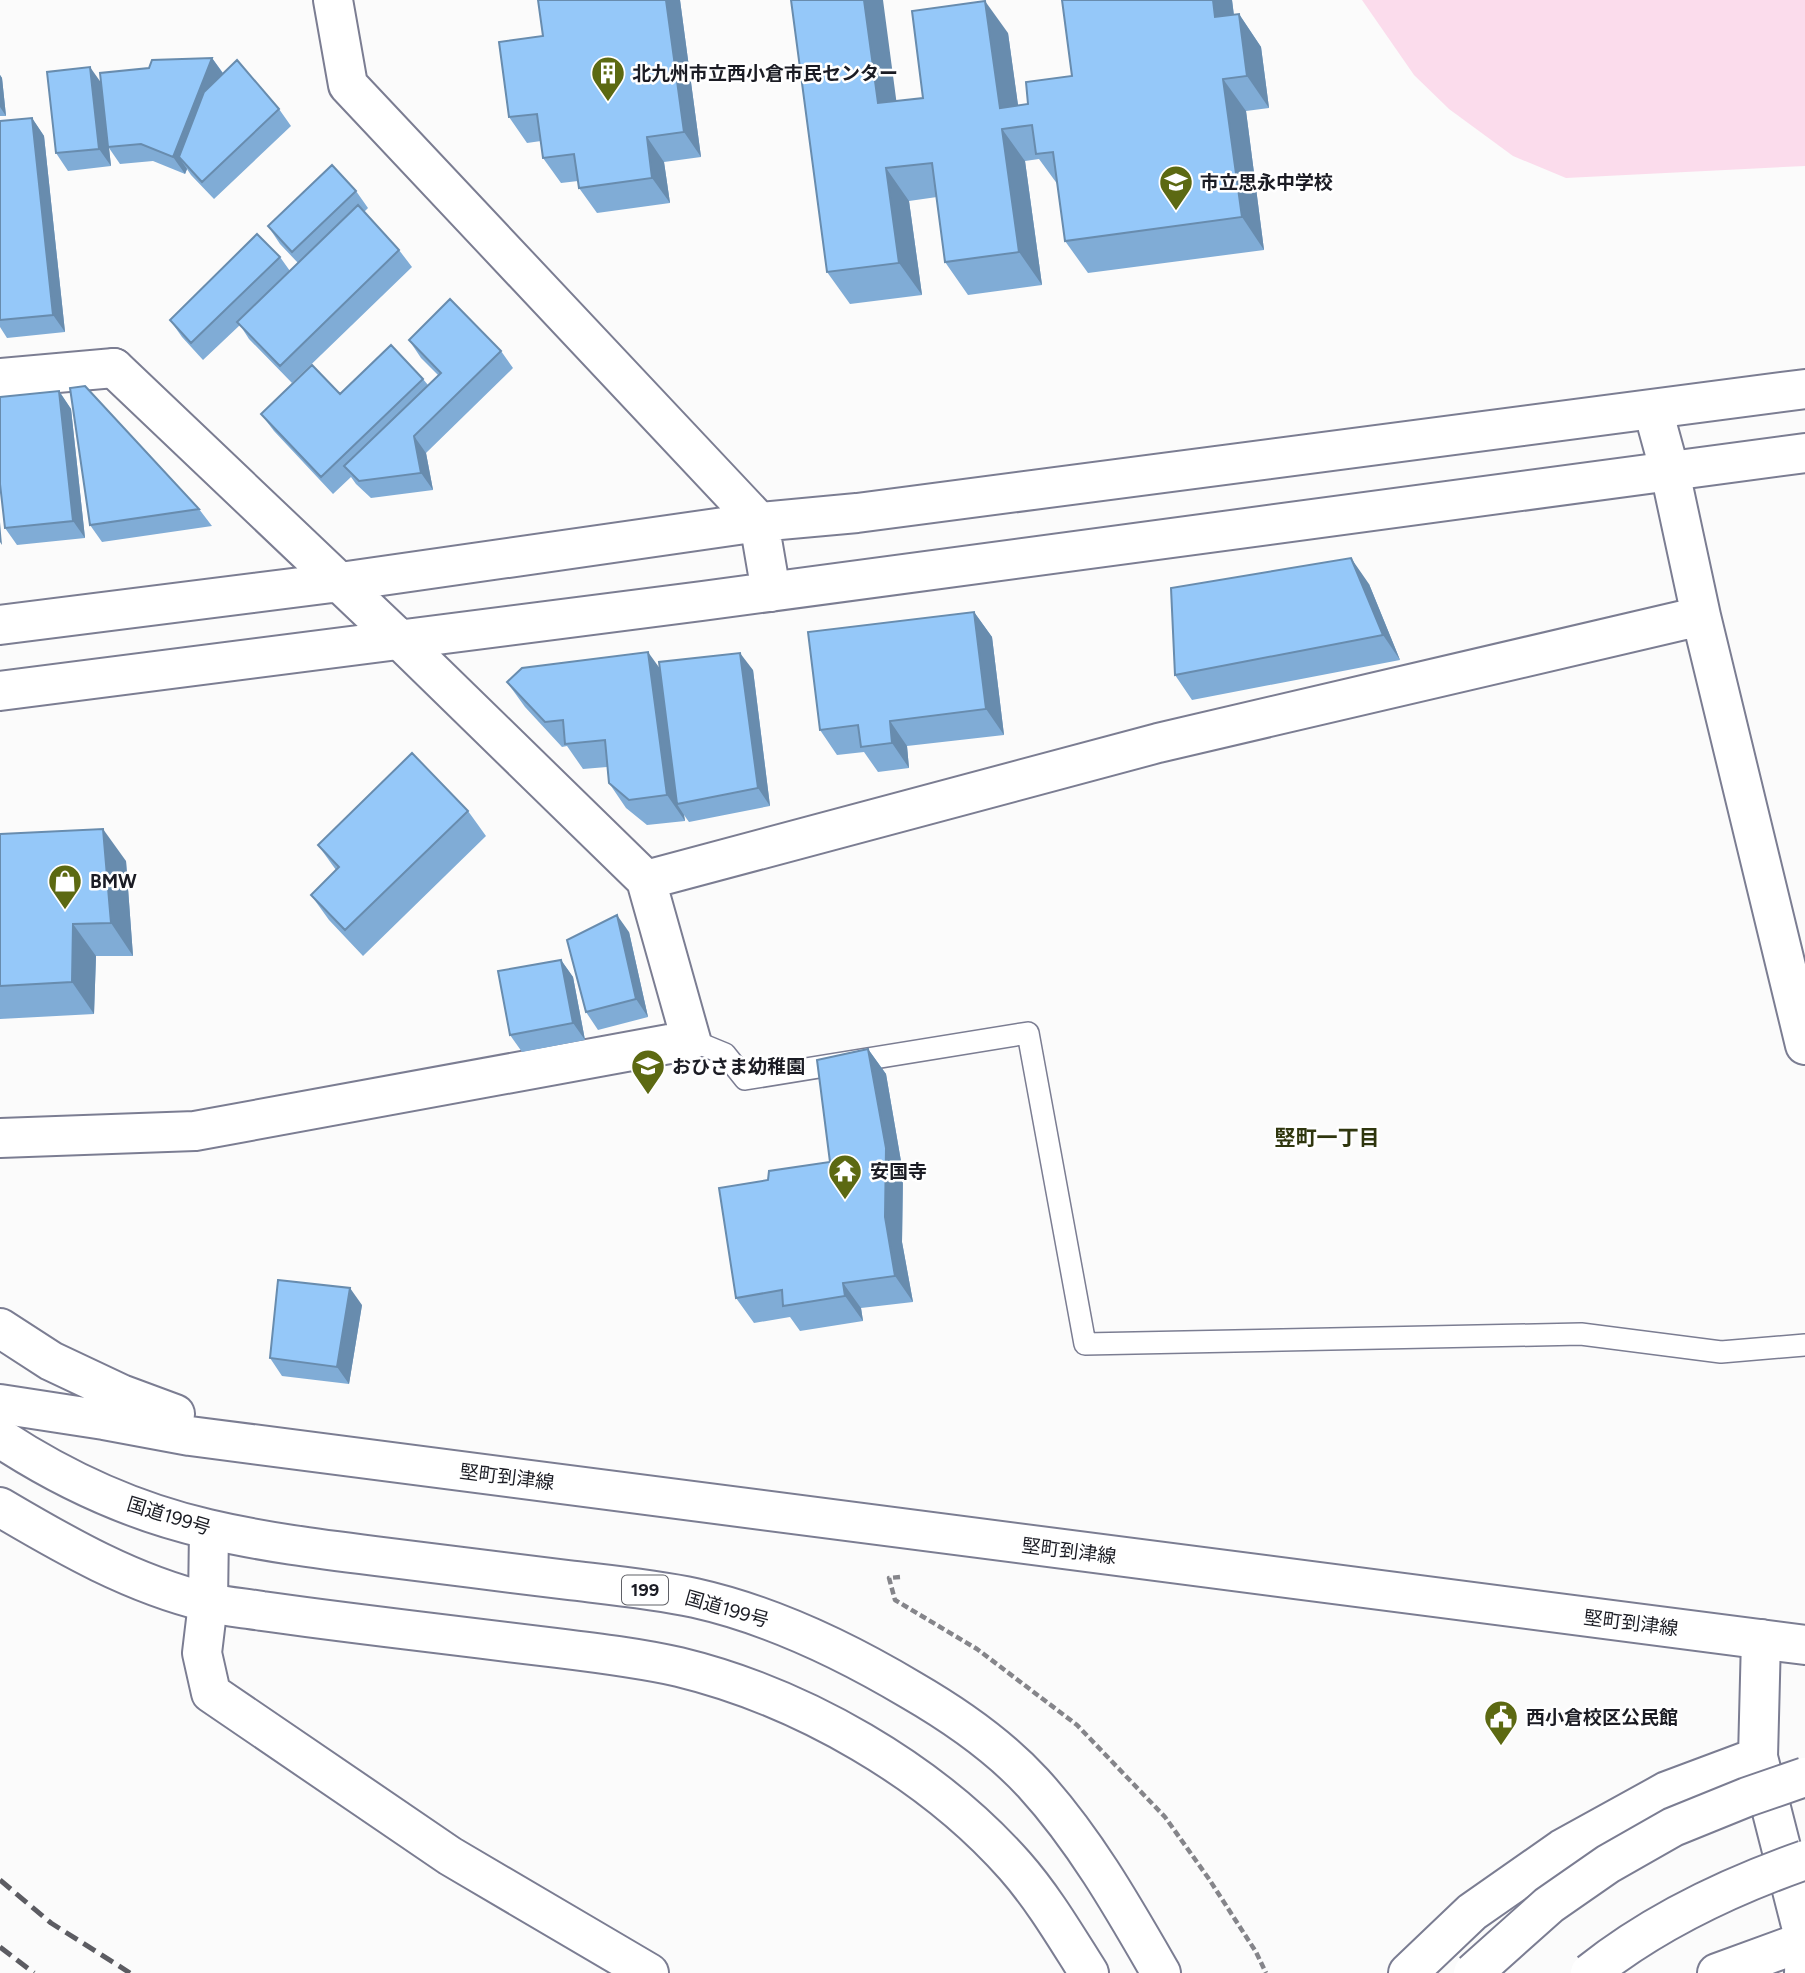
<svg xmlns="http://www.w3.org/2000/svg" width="1805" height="1973" viewBox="0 0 1805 1973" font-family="Figtree,'Noto Sans JP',sans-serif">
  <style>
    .green { fill: #fbdcec }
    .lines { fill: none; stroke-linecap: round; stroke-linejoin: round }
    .service-casing { stroke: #7b7d92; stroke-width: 24 }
    .minor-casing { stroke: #7b7d92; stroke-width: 42 }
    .tertiary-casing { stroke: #7b7d92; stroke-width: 42 }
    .secondary-casing { stroke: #7b7d92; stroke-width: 42 }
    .trunk-casing { stroke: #7b7d92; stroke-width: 42 }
    .path { stroke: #85858a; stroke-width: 4.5; stroke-dasharray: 7 3.5; stroke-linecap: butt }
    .service { stroke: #fff; stroke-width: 21 }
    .minor { stroke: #fff; stroke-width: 38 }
    .tertiary { stroke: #fff; stroke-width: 38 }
    .secondary { stroke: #fff; stroke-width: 38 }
    .trunk { stroke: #fff; stroke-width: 38 }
    .rail { stroke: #5c5c62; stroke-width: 5; stroke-dasharray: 14 7; stroke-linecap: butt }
    .tertiary-bridge-casing { stroke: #7b7d92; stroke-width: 42; stroke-linecap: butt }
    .tertiary-bridge { stroke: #fff; stroke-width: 38 }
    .wall { fill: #80acd6 }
    .shaded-wall { fill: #688cae }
    .building { fill: #95c8f9; stroke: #688cae; stroke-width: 2 }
    .labels { text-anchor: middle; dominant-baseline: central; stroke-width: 5; stroke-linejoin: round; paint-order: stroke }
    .shield { fill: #fff; stroke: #5f6066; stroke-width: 2 }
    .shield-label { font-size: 18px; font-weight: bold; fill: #1b1c24 }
    .poi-label { font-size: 19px; font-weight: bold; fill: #1b1c24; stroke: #fff; text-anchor: start }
    .street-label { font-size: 19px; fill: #1b1c24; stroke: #fff }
    .neighbourhood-label { font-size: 21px; font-weight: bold; fill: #2f360e; stroke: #fff }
  </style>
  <rect width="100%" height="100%" fill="#fbfbfb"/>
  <path class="green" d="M1362 0H1805V166L1566 178 1513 156 1449 109 1414 75Z"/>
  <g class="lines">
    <g class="service-casing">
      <path id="service" d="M691 1040 725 1054 745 1079 1028 1033 1085 1344 1581 1334 1721 1352 1805 1345"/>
    </g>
    <g class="minor-casing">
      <path id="minor" d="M0 378 114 368
        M1653 410 1670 472 1701 616 1805 1045
        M646 880 1158 743 1701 616
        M0 1138 195 1131 691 1040 646 880 400 640
        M209 1530 208 1603 202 1653 211 1693 450 1856 649 1973
        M1761 1639 1758 1757 1805 1941 1804 1973
        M1408 1973 1472 1912 1562 1849 1667 1791 1758 1757
        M1717 1973 1805 1941"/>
    </g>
    <g class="tertiary-casing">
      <path id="tertiary" d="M333 0 348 85 759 522 771 592
        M114 368 400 640
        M0 625 340 582 759 522 857 513 1805 389
        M0 691 702 601 1805 453"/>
    </g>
    <g class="secondary-casing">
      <path id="secondary" d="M0 1328 51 1361 121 1394 175 1414
        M0 1404 104 1420 190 1436 1805 1645"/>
    </g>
    <g class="trunk-casing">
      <path id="trunk" d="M0 1438C64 1480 134 1512 208 1529 263 1542 319 1549 375 1556 439 1564 504 1572 568 1580 610 1585 653 1589 695 1598 771 1615 844 1650 911 1690 956 1716 998 1745 1033 1783 1085 1840 1123 1907 1161 1973
        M0 1507C66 1546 132 1584 207 1602 225 1607 244 1608 262 1611 311 1618 360 1624 409 1630 458 1636 508 1642 557 1648 598 1653 639 1658 679 1667 802 1697 931 1771 1015 1866 1044 1899 1066 1937 1089 1973"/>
    </g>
    <path class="path" d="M900 1577 889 1578 895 1600 977 1649 1077 1725 1165 1817 1209 1879 1256 1952 1266 1973"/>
    <use href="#service" class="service"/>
    <use href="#minor" class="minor"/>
    <use href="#tertiary" class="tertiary"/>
    <use href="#secondary" class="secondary"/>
    <use href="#trunk" class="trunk"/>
    <path class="rail" d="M0 1880 51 1923 130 1973
      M0 1947 34 1973"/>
    <g class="tertiary-bridge-casing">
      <path id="tertiary-bridge" d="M1473 1973 1549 1905 1608 1864 1673 1827 1747 1797 1805 1777
        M1590 1973C1654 1922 1728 1887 1805 1860"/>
    </g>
    <use href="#tertiary-bridge" class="tertiary-bridge"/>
  </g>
  <path class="wall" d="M680 0 701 157 664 162 670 203 597 213 579 188 578 181 561 183 543 158 541 141 527 143 509 117 543 36Z
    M1062 0H1232L1234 15 1239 14 1261 47 1269 108 1246 111 1264 250 1088 273 1065 241 1058 185 1039 159 1025 161 1042 285 968 295 945 262 937 197 909 201 922 295 850 304 827 272 896 101 923 98 1008 33 1018 106 1028 104 1072 76Z
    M212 58 223 73 279 109 291 126 214 199 191 175 187 169 185 174 153 161 120 164 109 148 111 166 68 171 56 153 101 84 149 68Z
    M0 75 2 78 6 116H0Z
    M32 118 44 136 65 332 7 338 0 327V121Z
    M356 191 368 208 364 212 399 250 412 267 292 383 249 339 240 325 203 360 182 337 170 320 280 257 290 271 298 263 280 244 268 226Z
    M409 340 501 351 513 368 426 453 433 490 371 498 356 484 351 477 333 494 274 431 261 414 340 394 423 379 428 385 438 375 421 358Z
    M59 391 71 409 85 538 17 545 5 528Z
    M199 509 212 526 102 542 90 525Z
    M1369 584 1400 660 1192 700 1175 675Z
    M974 612 992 637 1004 735 907 746 909 768 878 772 864 752 837 755 820 730Z
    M660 669 753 670 770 806 689 822 684 815 685 821 647 825 626 808 609 783 607 767 583 769 567 746 562 747 525 707 507 682Z
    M468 811 486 836 363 956 329 920 311 895 336 870 318 845Z
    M0 834 126 861 133 956H96L94 1014 0 1019Z
    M629 932 648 1017 598 1030 586 1012Z
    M561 960 573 977 585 1040 522 1052 510 1035Z
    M868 1049 886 1074 903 1173 902 1242 913 1302 861 1308 863 1321 800 1331 790 1317 754 1323 736 1298 768 1180 830 1162Z
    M362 1305 349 1384 282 1376 270 1358Z"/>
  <path class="shaded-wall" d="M666 0H680L701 157 684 132Z
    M864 0H883L901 136 878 103Z
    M1213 0H1232L1238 50 1215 17Z
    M985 1 1008 33 1021 126 1000 108Z
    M1239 14 1261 47 1269 108 1247 76Z
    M212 58 224 75 179 157 187 169 185 174 173 157Z
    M90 67 102 84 111 166 99 149Z
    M0 75 2 78 6 116 0 107Z
    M1223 79 1246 111 1264 250 1242 217Z
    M32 118 44 136 65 332 53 315Z
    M1002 129 1025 161 1042 285 1019 252Z
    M647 137 664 162 670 203 652 178Z
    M886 168 909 201 922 295 899 263Z
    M59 391 71 409 85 538 73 521Z
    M414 436 426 453 433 490 421 473Z
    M0 522 2 545 0 542Z
    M1351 558 1369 584 1400 660 1383 635Z
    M974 612 992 637 1004 735 986 709Z
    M648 652 666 677 677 804 684 815 685 821 667 795Z
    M740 653 753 670 770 806 758 788Z
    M890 721 907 746 909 768 892 743Z
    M103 829 126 861 133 956 111 923Z
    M617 915 629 932 648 1017 636 999Z
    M73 924 96 956 94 1014 72 982Z
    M561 960 573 977 585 1040 573 1023Z
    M868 1049 886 1074 903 1173 902 1242 913 1302 895 1276 885 1217Z
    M843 1283 861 1308 863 1321 845 1296Z
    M350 1288 362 1305 349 1384 337 1367Z"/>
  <path class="building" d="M538 0H666L684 132 647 137 652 178 579 188 574 154 543 158 537 114 509 117 499 42 543 36Z
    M791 0H864L878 103 923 98 912 11 985 1 1000 108 1028 104 1026 82 1072 76 1062 0H1213L1215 17 1239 14 1247 76 1223 79 1242 217 1065 241 1053 152 1036 154 1032 125 1002 129 1019 252 945 262 932 163 886 168 899 263 827 272Z
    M212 58 173 157 141 144 108 147 100 73 149 68 152 60Z
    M237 60 279 109 202 182 179 157 204 92Z
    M90 67 99 149 56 153 47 72Z
    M32 118 53 315 0 320V121Z
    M332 165 356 191 292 252 268 226Z
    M358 205 399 250 280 366 237 322Z
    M257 234 280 257 191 343 170 320Z
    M450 299 501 351 414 436 421 473 359 481 344 466 441 373 409 340Z
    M391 345 423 379 321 477 261 414 312 365 340 394Z
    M85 386 199 509 90 525 70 388Z
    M59 391 73 521 5 528 0 484V397Z
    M1351 558 1383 635 1175 675 1171 588Z
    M974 612 986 709 890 721 892 743 861 747 858 725 820 730 808 632Z
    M648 652 667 795 629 800 609 783 605 740 565 744 563 720 545 722 507 682 522 668Z
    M740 653 758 788 677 804 659 662Z
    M412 753 468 811 345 930 311 895 339 867 318 845Z
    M103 829 111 923 73 924 72 982 0 986V834Z
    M617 915 636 999 586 1012 567 940Z
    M561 960 573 1023 510 1035 498 971Z
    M868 1049 886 1148 885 1217 895 1276 843 1283 845 1296 783 1306 782 1290 736 1298 719 1188 768 1180 769 1171 830 1162 817 1060Z
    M278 1280 350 1288 337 1367 270 1358Z"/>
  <defs>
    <g id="building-pin" transform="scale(1.75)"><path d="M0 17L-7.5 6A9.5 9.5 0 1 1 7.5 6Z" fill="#5c6912" stroke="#fff"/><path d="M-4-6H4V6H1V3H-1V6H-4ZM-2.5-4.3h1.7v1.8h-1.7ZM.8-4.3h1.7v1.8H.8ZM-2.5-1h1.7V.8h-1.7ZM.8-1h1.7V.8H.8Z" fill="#fff"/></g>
    <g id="school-pin" transform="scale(1.75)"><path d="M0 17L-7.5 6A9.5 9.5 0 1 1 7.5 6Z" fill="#5c6912" stroke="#fff"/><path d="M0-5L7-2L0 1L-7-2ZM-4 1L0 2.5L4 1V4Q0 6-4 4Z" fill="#fff"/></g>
    <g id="shop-pin" transform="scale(1.75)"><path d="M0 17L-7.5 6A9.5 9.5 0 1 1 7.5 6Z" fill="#5c6912" stroke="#fff"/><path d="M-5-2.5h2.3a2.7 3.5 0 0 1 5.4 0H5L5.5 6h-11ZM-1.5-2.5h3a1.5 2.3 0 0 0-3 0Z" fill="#fff"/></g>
    <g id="temple-pin" transform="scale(1.75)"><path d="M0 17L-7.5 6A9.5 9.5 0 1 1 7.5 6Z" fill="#5c6912" stroke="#fff"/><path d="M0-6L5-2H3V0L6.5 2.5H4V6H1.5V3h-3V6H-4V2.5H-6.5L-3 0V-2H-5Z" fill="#fff"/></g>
    <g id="civic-pin" transform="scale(1.75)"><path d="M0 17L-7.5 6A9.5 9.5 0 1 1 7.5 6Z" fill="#5c6912" stroke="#fff"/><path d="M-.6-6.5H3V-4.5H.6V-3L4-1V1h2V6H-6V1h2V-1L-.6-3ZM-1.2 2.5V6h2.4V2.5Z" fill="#fff"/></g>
  </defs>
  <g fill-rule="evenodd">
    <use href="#building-pin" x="608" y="73"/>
    <use href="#school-pin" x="1176" y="182"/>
    <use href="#shop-pin" x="65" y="881"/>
    <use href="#school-pin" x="648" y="1066"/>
    <use href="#temple-pin" x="845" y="1171"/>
    <use href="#civic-pin" x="1501" y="1717"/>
  </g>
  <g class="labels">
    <rect class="shield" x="622" y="1575.5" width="46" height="29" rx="5"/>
    <g class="shield-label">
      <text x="645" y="1590">199</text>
    </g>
    <g class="poi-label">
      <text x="632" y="73">北九州市立西小倉市民センター</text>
      <text x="1200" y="182">市立思永中学校</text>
      <text x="90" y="881">BMW</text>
      <text x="672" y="1066">おひさま幼稚園</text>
      <text x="870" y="1171">安国寺</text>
      <text x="1526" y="1717">西小倉校区公民館</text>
    </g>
    <g class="street-label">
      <text transform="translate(507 1477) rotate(7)">堅町到津線</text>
      <text transform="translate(169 1516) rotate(17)">国道199号</text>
      <text transform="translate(1069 1551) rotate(7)">堅町到津線</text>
      <text transform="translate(727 1609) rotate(16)">国道199号</text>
      <text transform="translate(1631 1623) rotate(7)">堅町到津線</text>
    </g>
    <g class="neighbourhood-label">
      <text x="1327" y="1137">竪町一丁目</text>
    </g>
  </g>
</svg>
